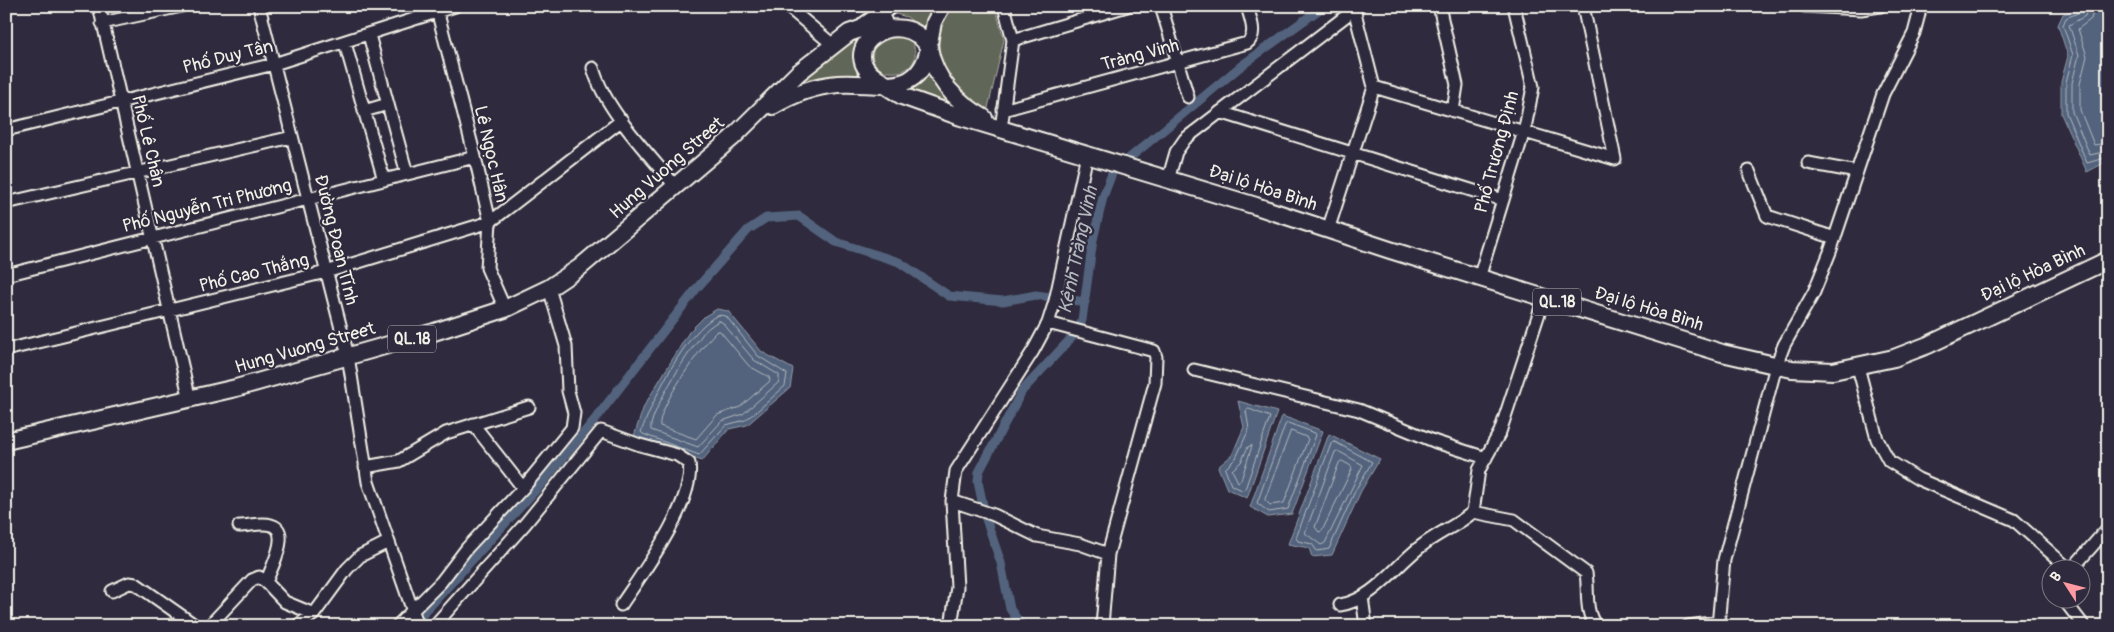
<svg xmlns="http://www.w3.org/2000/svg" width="2114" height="632" viewBox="0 0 2114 632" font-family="Pangolin,sans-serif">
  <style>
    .green { fill: #616658; stroke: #aaaca0 }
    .water { fill: #52637d; stroke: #939ca8 }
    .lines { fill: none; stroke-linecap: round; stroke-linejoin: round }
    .shore { stroke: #b3b8bd; stroke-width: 1 }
    .canal { stroke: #52637d; stroke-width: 9 }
    .minor-casing { stroke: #f4f1e8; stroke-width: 15 }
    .major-casing { stroke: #f4f1e8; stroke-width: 18 }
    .highway-casing { stroke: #f4f1e8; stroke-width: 20 }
    .minor { stroke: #2f2a3d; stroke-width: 11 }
    .major { stroke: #2f2a3d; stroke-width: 14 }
    .highway { stroke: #2f2a3d; stroke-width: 16 }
    .labels { text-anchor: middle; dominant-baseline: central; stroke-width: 4.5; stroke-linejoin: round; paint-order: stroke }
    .shield { fill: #2f2a3d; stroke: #b9b5b5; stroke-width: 1 }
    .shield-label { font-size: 16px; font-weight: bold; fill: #f4f1e8 }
    .street-label { font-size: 18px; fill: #f4f1e8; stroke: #2f2a3d }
    .water-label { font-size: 19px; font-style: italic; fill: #b3b8bd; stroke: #2f2a3d }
  </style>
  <rect width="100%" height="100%" fill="#2f2a3d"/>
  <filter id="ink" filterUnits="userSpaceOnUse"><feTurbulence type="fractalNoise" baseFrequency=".02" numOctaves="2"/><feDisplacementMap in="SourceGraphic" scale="10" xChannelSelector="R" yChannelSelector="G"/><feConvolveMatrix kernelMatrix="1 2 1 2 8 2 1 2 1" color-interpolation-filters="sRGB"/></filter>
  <g filter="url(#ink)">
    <path class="green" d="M901 6H936L924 30 907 17 892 13Z
      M951 6H995L1004 40 987 112 956 91 940 62 939 33Z
      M856 34V49L864 76 791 86Z
      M882 34 909 37C940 84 843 85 882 34Z
      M928 69 958 107 901 91Z"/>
    <path class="water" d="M2108 6V161L2087 172 2061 114V82L2068 56 2058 25 2063 14 2081 7Z
      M717 309 728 311 762 352 793 369 790 388 747 425 729 429 702 461 634 436 644 406 689 332 705 316Z
      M1238 401 1277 412 1247 498 1227 489 1218 467 1232 455 1244 427Z
      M1282 416 1323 431 1292 514 1268 517 1250 507Z
      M1329 434 1380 459 1361 491 1332 555 1312 557 1309 548 1288 544Z"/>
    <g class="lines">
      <path class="shore" d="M2081 6 2080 12 2066 18 2063 25 2073 55 2066 82V113L2087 163 2108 157
        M2088 6 2085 16 2069 25 2079 55 2072 83V112L2090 155 2108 151
        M2095 6 2091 19 2078 29 2087 56 2080 84V110L2094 145 2108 143
        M718 315 726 316 758 356 787 374 785 386 756 412 745 420 726 425 699 455 643 434 641 432C654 398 685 331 718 315Z
        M719 321 722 322 754 360 779 375V382L743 414 722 421 698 447 651 430C647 417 688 352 699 339 704 331 711 325 719 321Z
        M717 331H720L749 366 769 377 770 381 740 407 717 415 696 439 660 426C656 410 704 342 717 331Z
        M1249 409 1270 417 1245 489 1242 490 1231 485 1225 469 1236 458 1249 429 1246 411Z
        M1288 423 1315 433 1316 435 1288 509 1269 512 1257 503 1285 425Z
        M1291 431 1306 437 1308 439 1284 503 1270 505 1265 500Z
        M1335 442 1372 462 1356 489 1329 549 1317 551 1312 544 1298 541 1296 538 1331 444Z
        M1252 446 1241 480 1238 482 1232 470 1241 462 1248 447Z
        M1338 451 1363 465 1325 543 1321 545 1305 533 1335 452Z
        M1342 461 1351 466 1352 469 1322 531 1319 532 1315 527 1339 463Z"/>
      <path class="canal" d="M1127 160 1241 66 1324 6
        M412 626 543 482 600 413 697 288 748 230 766 218 799 216 836 242 899 262 949 296 1003 301 1036 295 1085 302
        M1022 626 1010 609 1001 563 986 519 978 482 979 472 1022 391 1076 333 1082 320 1093 240 1103 197 1113 171"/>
      <g class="minor-casing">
        <path id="minor" d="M99 6 190 400
          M259 6 348 356 368 482 418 626
          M436 6 475 157 490 222 487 268 505 309
          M787 6 833 45
          M1161 6 1188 97
          M1439 6 1457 85 1453 111
          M1804 6 1861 9 1880 6
          M102 23 182 6
          M369 35 407 174
          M1013 40 1127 6
          M345 43 384 180
          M593 68C605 110 648 153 676 187
          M1374 87 1615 159 1583 6
          M1003 110 1247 43C1258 35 1250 18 1247 6
          M364 111 388 104
          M1220 112 1503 200
          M1001 129 1013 40 1004 6
          M6 130 274 64 455 6
          M1808 163 1857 172
          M1749 171 1767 216 1835 238
          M1168 180 1176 152 1185 139 1359 6
          M6 203 292 137
          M1328 230 1374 87 1354 9
          M6 275 475 157
          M1479 278 1525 128 1533 87 1514 6
          M1048 323 1154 351 1156 357 1155 383 1108 554 1102 626
          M6 350 326 272 490 222 622 120
          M1858 367 1877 439 1889 461 1918 479 2014 520 2070 570
          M1194 370 1359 410 1436 442 1486 458
          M473 424 523 488
          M365 467 399 461 446 433 529 407
          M952 501 994 515 1037 536 1080 544 1108 554
          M1473 512 1514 520 1586 573C1589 591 1584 611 1596 626
          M239 526C249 526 262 522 271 525 292 530 271 569 266 582L285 602 314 614
          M2071 570 2108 528
          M112 591 129 583 136 584 196 626
          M1362 597 1366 626
          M2064 600 2084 626
          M1340 605C1374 600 1397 563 1424 544 1440 532 1458 525 1473 512L1479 470 1500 432 1544 298
          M209 626 252 580 259 577 266 582
          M297 626 314 614 347 569 360 556 388 542
          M397 626 441 582 467 548 523 488 572 428 574 413 568 391 566 346 549 288
          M434 626 525 524 601 431 640 445 677 455 689 463C696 501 641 575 621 605
          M951 626 957 587 952 501 956 471 1033 351 1048 323 1055 301 1087 155
          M1688 626 1718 622
          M1718 626 1724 560 1776 366 1784 345 1814 292 1830 252 1883 94 1914 33 1919 14 1917 6"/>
      </g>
      <g class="major-casing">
        <path id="major" d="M865 24 891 6
          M929 48 934 22 943 6"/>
      </g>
      <g class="highway-casing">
        <path id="highway" d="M929 48C935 81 957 102 984 118
          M874 78 902 96 961 117 1256 206 1390 250 1722 353 1792 369 1833 371 1894 358 1928 345 2108 260
          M773 106C793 94 814 86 838 84 876 81 919 100 929 48 903 0 824 51 884 83
          M6 441 236 388 434 332 505 309 549 288 579 268 732 138 798 73 849 33 883 21"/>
      </g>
      <use href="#minor" class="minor"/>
      <use href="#major" class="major"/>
      <use href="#highway" class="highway"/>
    </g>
  </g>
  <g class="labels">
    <g class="shield">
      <rect x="1533" y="288.5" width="48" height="27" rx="4"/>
      <rect x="388" y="325.5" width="48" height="27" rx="4"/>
    </g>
    <g class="shield-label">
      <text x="1557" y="302">QL.18</text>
      <text x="412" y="339">QL.18</text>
    </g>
    <g class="street-label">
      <text transform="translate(1140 55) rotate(-15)">Tràng Vinh</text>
      <text transform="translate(228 57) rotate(-14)">Phố Duy Tân</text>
      <text transform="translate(148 141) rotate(77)">Phố Lê Chân</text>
      <text transform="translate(1497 152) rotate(-75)">Phố Trương Định</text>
      <text transform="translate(491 154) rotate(77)">Lê Ngọc Hân</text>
      <text transform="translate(667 168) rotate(-41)">Hung Vuong Street</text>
      <text transform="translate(1263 188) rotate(18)">Đại lộ Hòa Bình</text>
      <text transform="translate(207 206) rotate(-14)">Phố Nguyễn Tri Phương</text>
      <text transform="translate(336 240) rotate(76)">Đường Đoan Tĩnh</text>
      <text transform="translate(254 273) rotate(-14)">Phố Cao Thắng</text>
      <text transform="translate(2033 273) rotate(-25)">Đại lộ Hòa Bình</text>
      <text transform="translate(1649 309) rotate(17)">Đại lộ Hòa Bình</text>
      <text transform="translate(305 348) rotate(-16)">Hung Vuong Street</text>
    </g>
    <g class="water-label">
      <text transform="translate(1078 250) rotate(-78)">Kênh Tràng Vinh</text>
    </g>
  </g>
  <rect width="2114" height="632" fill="none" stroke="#2f2a3d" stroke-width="25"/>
  <rect x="12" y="12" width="2089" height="607" fill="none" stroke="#f4f1e8" stroke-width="2" filter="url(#ink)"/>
  <g transform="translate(2066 584) rotate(306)"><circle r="24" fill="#2f2a3d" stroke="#7e7a81"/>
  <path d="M0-4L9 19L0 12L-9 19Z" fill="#ff9aa2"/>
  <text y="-8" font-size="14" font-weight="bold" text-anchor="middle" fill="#f4f1e8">B</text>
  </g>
</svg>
